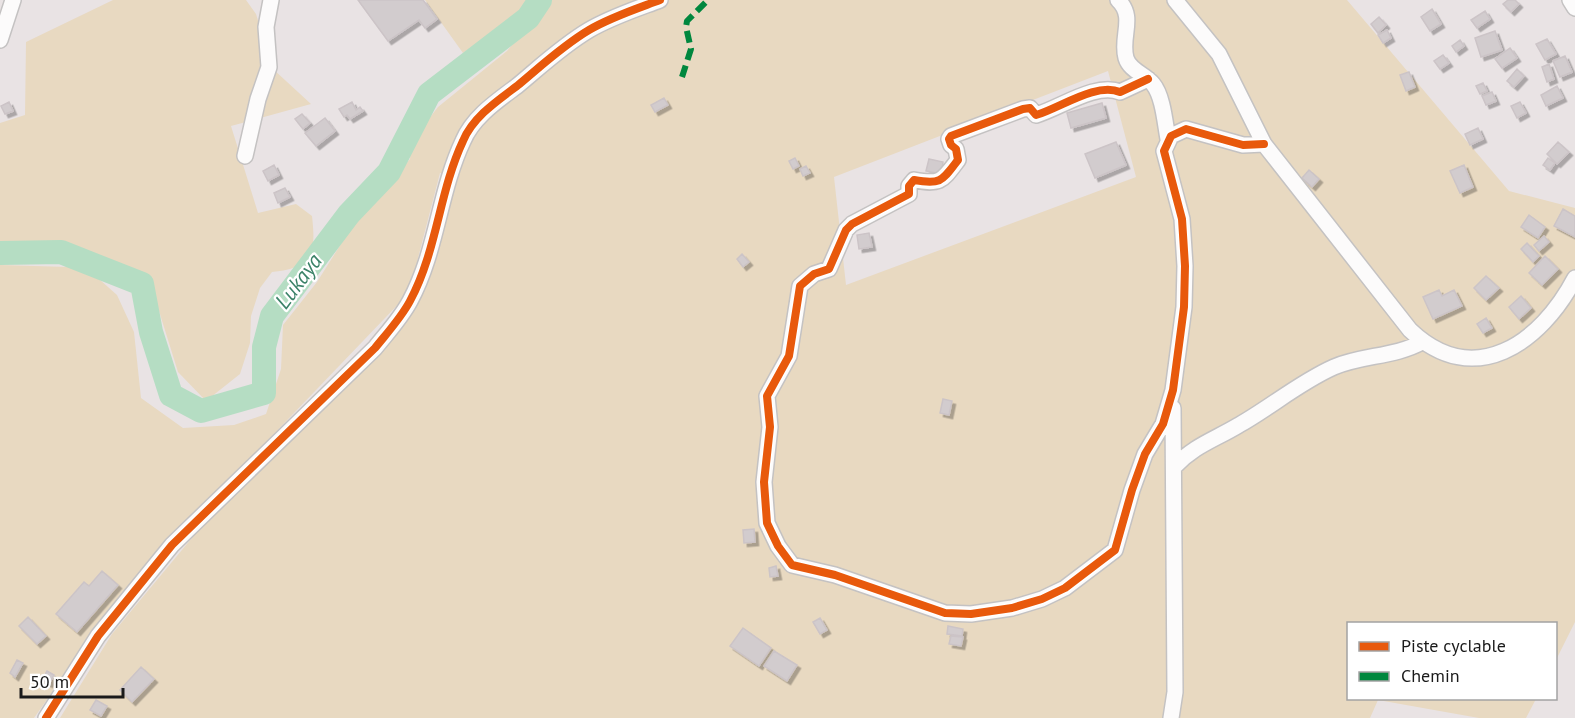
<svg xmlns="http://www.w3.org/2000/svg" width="1575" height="718" viewBox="0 0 1575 718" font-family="'PT Sans',sans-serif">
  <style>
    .grass { fill: #e8d9c1; fill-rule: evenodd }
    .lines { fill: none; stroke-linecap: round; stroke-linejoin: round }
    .river { stroke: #b5ddc3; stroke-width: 24 }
    .building { fill: #d2ccce; stroke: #ccc4c7; stroke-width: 1.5; filter: url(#shadow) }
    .street-casing { stroke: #c4c2c2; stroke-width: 18 }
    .street { stroke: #fcfbfb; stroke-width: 15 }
    .quiet { stroke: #00873e; stroke-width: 6; stroke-dasharray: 12 6; stroke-linecap: butt }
    .cycleway-casing { stroke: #fff; stroke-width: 11 }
    .cycleway { stroke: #e8590c; stroke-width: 8 }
    .labels { text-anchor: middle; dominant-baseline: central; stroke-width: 4.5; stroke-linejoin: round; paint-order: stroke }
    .water-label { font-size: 22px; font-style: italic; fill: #3b8268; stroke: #fff }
  </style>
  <defs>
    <filter id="shadow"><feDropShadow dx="3.5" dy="3.5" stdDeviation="0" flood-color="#0004"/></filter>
  </defs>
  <rect width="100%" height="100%" fill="#e9e3e4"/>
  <path class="grass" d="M113 0H246L256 14 273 69 311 104 231 126 258 213 296 204 312 216C316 252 314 268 272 272L260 288 251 316 250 343 240 374 206 401 178 372 150 282 131 269 52 241 0 244V123L25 115 26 42Z
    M425 0H531L520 15 463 53Z
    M549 0H1347L1509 191 1575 208V622L1556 660V624H1348V698L1536 699 1526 718H1479L1378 700 1370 718H60L112 634 221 503 414 311 459 176 440 173 409 293 181 531 77 657 34 718H0V265L69 267 99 279 117 295 134 332 141 398 183 428 234 425 266 414 281 369 283 325 317 282 351 228 410 159 411 142 438 107 507 51ZM1108 71 1136 177 846 285 834 177Z"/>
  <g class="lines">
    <path class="river" d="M0 253 61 252 142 284 151 332 171 395 201 411 264 393V347L272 316 349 214 389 172 429 94 528 18 540 0"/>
  </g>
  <path class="building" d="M358 0H423L437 19 425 28 419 20 388 41Z
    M1508 0H1515L1519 4 1511 12 1503 4Z
    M1432 9 1441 24 1430 31 1421 17Z
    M1485 11 1490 19 1477 28 1471 20Z
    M1379 17 1386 25 1378 33 1371 24Z
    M1387 30 1391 38 1383 43 1378 35Z
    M1495 31 1502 50 1481 57 1475 38Z
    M1547 39 1556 54 1545 60 1536 44Z
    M1460 40 1464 46 1456 52 1452 46Z
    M1510 48 1517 58 1502 68 1495 59Z
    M1443 55 1449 63 1440 69 1434 61Z
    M1565 56 1572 72 1560 77 1553 61Z
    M1549 64 1554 79 1547 82 1542 67Z
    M1517 69 1524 76 1514 87 1507 81Z
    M1409 72 1415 87 1406 91 1400 75Z
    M1483 83 1487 91 1480 94 1476 86Z
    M1557 86 1563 98 1546 106 1541 95Z
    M1492 92 1496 101 1486 105 1482 96Z
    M664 98 668 105 655 112 651 105Z
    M9 102 13 111 5 114 1 106Z
    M352 102 356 110 360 107 363 111 350 119 347 115 344 117 339 109Z
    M1520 102 1526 113 1517 118 1511 106Z
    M1102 103 1106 118 1071 128 1067 113Z
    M302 114 310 123 303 129 295 119Z
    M325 118 335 131 316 146 305 133Z
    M1478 128 1483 139 1470 145 1465 134Z
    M1116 142 1126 165 1095 178 1085 154Z
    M1558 142 1569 152 1557 164 1547 154Z
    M795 158 799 166 793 169 789 161Z
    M1548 158 1555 163 1550 170 1543 165Z
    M929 159 943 162 941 174 926 171Z
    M274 165 279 175 268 181 263 171Z
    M1464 165 1473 187 1460 193 1450 171Z
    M806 166 810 173 803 176 800 169Z
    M1309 170 1319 179 1312 187 1302 178Z
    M285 188 290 197 278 203 274 193Z
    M1563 209 1575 216V237L1554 226Z
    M1529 215 1545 227 1538 238 1521 227Z
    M869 233 872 247 859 249 857 235Z
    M1544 236 1549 242 1539 251 1534 245Z
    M1527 243 1539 256 1533 262 1521 249Z
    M742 254 749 262 743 267 737 259Z
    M1545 256 1558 269 1542 285 1529 273Z
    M1486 276 1499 288 1486 300 1474 288Z
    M1439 290 1442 296 1454 290 1462 306 1433 319 1423 297Z
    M1521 296 1531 308 1519 319 1509 307Z
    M1486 318 1492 328 1483 333 1477 324Z
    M943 399 952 401 949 415 940 413Z
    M754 529 755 542 744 543 743 530Z
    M776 566 778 576 770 577 769 568Z
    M102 571 118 585 77 632 56 614 84 582 89 586Z
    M28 617 46 636 37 644 19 626Z
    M820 618 827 630 820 634 813 622Z
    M948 626 963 629 962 636 947 634Z
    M743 628 771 648 759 666 730 646Z
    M951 636 963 637 961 646 949 644Z
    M774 651 797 665 787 681 764 666Z
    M17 660 23 663 15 677 10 673Z
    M141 667 154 679 132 702 120 690Z
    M47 671 54 675 49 684 42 680Z
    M96 700 107 706 101 716 90 710Z"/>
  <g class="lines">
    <g class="street-casing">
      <path id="street" d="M1118 0C1136 17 1120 37 1126 58 1130 71 1145 74 1153 84 1163 96 1165 123 1168 139
        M1175 0 1219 54 1264 144 1410 330C1474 391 1541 343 1575 278
        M1570 0 1575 8
        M0 40 13 0
        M1148 79 1120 92C1096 82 1060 108 1036 115L1030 108 1023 109 951 136 949 139 951 145 956 149 958 160C942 181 941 185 914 180L909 186V194L852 224 846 230 829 269 814 274 800 286 789 356 767 396 770 427 764 482 767 523 778 546 792 565 835 575 945 613 971 614 1012 608 1042 599 1065 588 1115 550 1132 490 1145 454 1163 424 1173 390 1184 307 1185 266 1182 219 1164 151 1171 136 1186 129 1243 145 1264 144
        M245 156 258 99 269 67 266 27 271 0
        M1174 467C1195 445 1214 440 1239 425 1271 407 1300 382 1334 367 1362 355 1395 357 1422 342
        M46 718 98 636 172 545 375 348C387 333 401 318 410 301 437 251 439 192 463 141 473 117 497 101 517 86 540 67 562 46 589 30 611 17 636 9 660 0
        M1171 718 1175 692 1173 408"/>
    </g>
    <use href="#street" class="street"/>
    <path class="quiet" d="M682 77 691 49 686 27 687 21 708 0"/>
    <g class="cycleway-casing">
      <path id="cycleway" d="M1148 79 1120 92C1096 82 1060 108 1036 115L1030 108 1023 109 951 136 949 139 951 145 956 149 958 160C942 181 941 185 914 180L909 186V194L852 224 846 230 829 269 814 274 800 286 789 356 767 396 770 427 764 482 767 523 778 546 792 565 835 575 945 613 971 614 1012 608 1042 599 1065 588 1115 550 1132 490 1145 454 1163 424 1173 390 1184 307 1185 266 1182 219 1164 151 1171 136 1186 129 1243 145 1264 144
        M46 718 98 636 172 545 375 348C387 333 401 318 410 301 437 251 439 192 463 141 473 117 497 101 517 86 540 67 562 46 589 30 611 17 636 9 660 0"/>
    </g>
    <use href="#cycleway" class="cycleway"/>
  </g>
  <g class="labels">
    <g class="water-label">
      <text transform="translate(298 281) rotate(-53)">Lukaya</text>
    </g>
  </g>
  <rect x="1347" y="622" width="210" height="78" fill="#ffffff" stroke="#a3a3a3" stroke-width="1.5"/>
  <rect x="1359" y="642" width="30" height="9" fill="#e8590c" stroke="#a3a3a3" stroke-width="1.5"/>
  <text x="1401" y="652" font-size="18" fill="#1a1a1a">Piste cyclable</text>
  <rect x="1359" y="672" width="30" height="9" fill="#00873e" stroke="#a3a3a3" stroke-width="1.5"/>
  <text x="1401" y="682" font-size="18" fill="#1a1a1a">Chemin</text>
  <path d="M21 688v9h102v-9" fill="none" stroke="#1a1a1a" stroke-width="3"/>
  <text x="30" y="688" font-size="18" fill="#1a1a1a" stroke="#ffffff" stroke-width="4.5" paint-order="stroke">50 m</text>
</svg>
